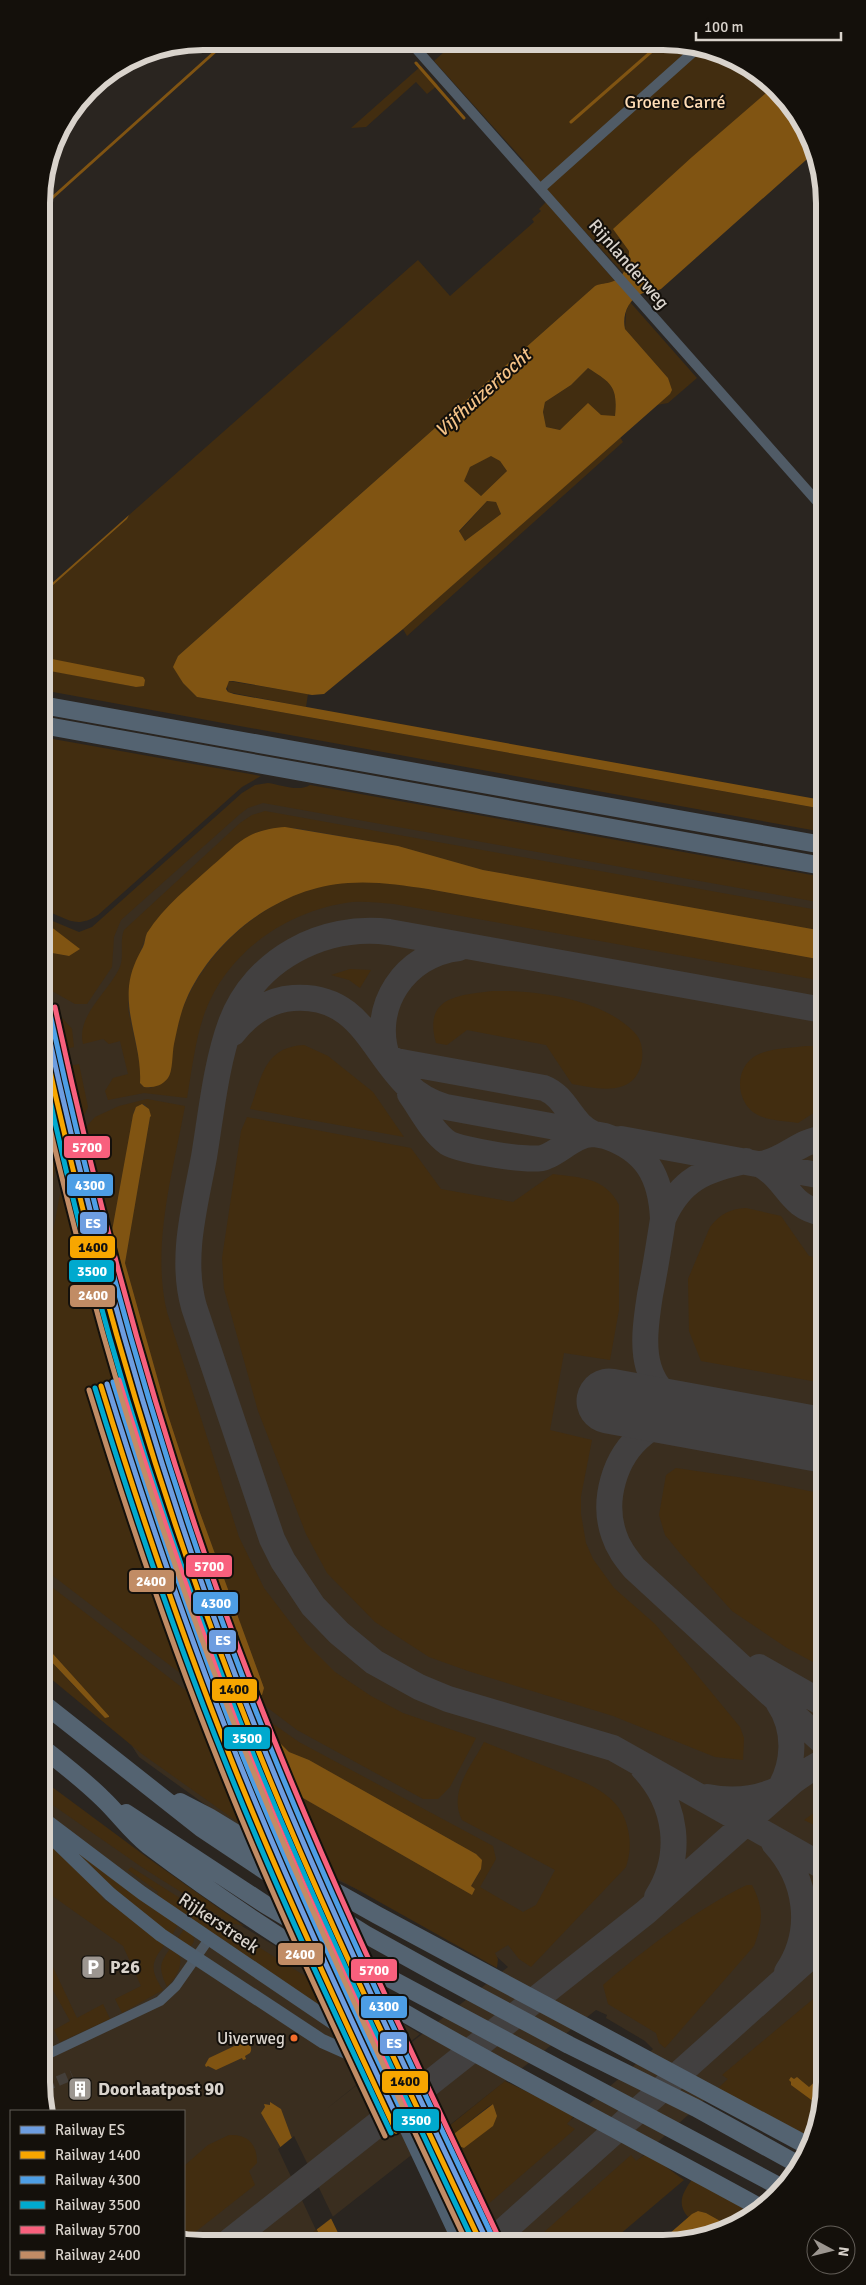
<svg xmlns="http://www.w3.org/2000/svg" width="866" height="2285" viewBox="0 0 866 2285" font-family="Signika,sans-serif">
  <style>
    .built { fill: #3a2e1f }
    .green { fill: #422d10; fill-rule: evenodd }
    .water { fill: #805412; fill-rule: evenodd }
    .pier { fill: #2a2520 }
    .lines { fill: none; stroke-linecap: round; stroke-linejoin: round }
    .stream { stroke: #805412; stroke-width: 3 }
    .taxiway { stroke: #424040; stroke-width: 26 }
    .runway { stroke: #424040; stroke-width: 65 }
    .street-tunnel { stroke: #443f3a; stroke-width: 10; stroke-dasharray: 10 5; stroke-linecap: butt }
    .street { stroke: #505b66; stroke-width: 10 }
    .secondary { stroke: #4f5f6e; stroke-width: 14 }
    .highway { stroke: #546371; stroke-width: 18 }
    .rail-1-casing { stroke: #14100b; stroke-width: 9 }
    .rail-2-casing { stroke: #14100b; stroke-width: 9 }
    .rail-3-casing { stroke: #14100b; stroke-width: 9 }
    .rail-4-casing { stroke: #14100b; stroke-width: 9 }
    .rail-5-casing { stroke: #14100b; stroke-width: 9 }
    .rail-6-casing { stroke: #14100b; stroke-width: 9 }
    .rail-1 { stroke: #6d9de0; stroke-width: 5 }
    .rail-2 { stroke: #f7a600; stroke-width: 5 }
    .rail-3 { stroke: #4d9ee5; stroke-width: 5 }
    .rail-4 { stroke: #00a9ce; stroke-width: 5 }
    .rail-5 { stroke: #f8607d; stroke-width: 5 }
    .rail-6 { stroke: #c18c65; stroke-width: 5 }
    .bus-dot { fill: #f36c2b; stroke: #14100b; stroke-width: 2 }
    .labels { text-anchor: middle; dominant-baseline: central; stroke-width: 4; stroke-linejoin: round; paint-order: stroke }
    .bus-label { font-size: 17px; fill: #d9d3cc; stroke: #14100b; text-anchor: end }
    .park-label { font-size: 18px; fill: #ffddb6; stroke: #14100b }
    .street-label { font-size: 18px; fill: #d9d3cc; stroke: #14100b }
    .poi-label { font-size: 18px; font-weight: bold; fill: #d9d3cc; stroke: #14100b; text-anchor: start }
    .water-label { font-size: 19px; font-style: italic; fill: #f5c388; stroke: #14100b }
    .rim { fill: none; stroke: #d9d3cc; stroke-width: 6 }
    .line-badge { stroke: #14100b; stroke-width: 2 }
    .badge-label { font-size: 14px; text-anchor: middle; font-weight: bold; fill: #fff }
    .pale-badge-label { font-size: 14px; text-anchor: middle; font-weight: bold; fill: #111 }
  </style>
  <rect width="100%" height="100%" fill="#2a2520"/>
  <path class="built" d="M255 799 823 901 824 2092 716 2090 640 2158 596 2241H435L473 2207 466 2191 554 2113 571 2120 653 2049 645 2041 606 2018 607 2015 596 2010 302 2241H184V2111H44V1794L209 1906 420 2034 325 2110 508 1967 497 1957 496 1958 438 1927 260 1844 139 1757 123 1732 44 1648 43 1050 54 1048 50 1012 43 1002V983L69 971 118 921Z"/>
  <path class="green" d="M454 43H518L524 50 531 43 695 44 744 63 776 87 631 252 629 266 623 273 522 163 524 161 434 61Z
    M421 66 438 85 427 94 416 82 366 127 351 128Z
    M546 202 615 281 595 286 178 656 174 667 183 683 197 697 823 809V832L42 690V669L136 687 78 665 42 657V595L127 519 129 515 418 260 450 296 534 222 532 219 541 211 539 209Z
    M630 302 697 378 668 403 657 405 670 394 668 378 625 329 626 312Z
    M588 368C611 383 618 386 615 416H601L560 430 546 427 543 412 545 402 571 385Z
    M620 437 623 442 407 636 403 629Z
    M491 455 500 461 507 471 481 496 463 481 470 467Z
    M487 501 496 502 501 514 465 541 459 532Z
    M229 681 308 694 306 707 228 692 227 685Z
    M42 737 261 776 242 787 98 915C73 931 66 915 43 911Z
    M268 783C281 785 299 792 310 785L823 877V903L263 803 248 808 240 814 121 920 114 937 112 967 87 1004H75L43 986V955L52 953 69 956 50 926 43 928V917L79 932 92 927 242 793 255 785Z
    M265 811 823 911V931L483 870 398 846 296 828H273L256 833 239 842 146 935 129 984 128 1010 141 1069 140 1083 144 1087 150 1088 169 1077C173 1051 175 1023 187 999 216 938 279 887 349 882 376 881 401 885 428 889L823 960V981L394 904C380 903 366 901 352 902 288 910 228 951 205 1012 195 1040 192 1069 187 1098L144 1093 108 1100 105 1091 113 1078 128 1074 120 1041 109 1044 103 1039 83 1044C76 1016 108 992 119 969 125 957 119 942 124 930L240 823 252 815Z
    M350 969 371 970 360 988 349 980 331 975Z
    M493 991C537 990 602 999 634 1032 642 1040 643 1050 642 1060 636 1098 599 1089 572 1084L546 1045 467 1030 447 1045 436 1043C423 997 458 995 493 991Z
    M43 996 72 1029 74 1047 44 1054 47 1071 79 1064 88 1107 84 1116 71 1130 59 1147 43 1237V1044L53 1041 47 1013 43 1014Z
    M304 1045 328 1056 373 1092 404 1137 250 1109C262 1077 264 1047 304 1045Z
    M807 1046H823V1107L798 1123C784 1121 768 1121 756 1114 735 1101 734 1067 757 1055 771 1048 790 1048 807 1046Z
    M147 1099 185 1106C173 1172 151 1246 167 1312L239 1537 264 1588 306 1643 335 1672 371 1696 403 1713 476 1738 450 1787 438 1799H423L297 1730 260 1702 197 1686 44 1569 43 1285 69 1146 95 1117 119 1106ZM142 1104H145L151 1116 150 1117 125 1263 167 1412 199 1510 264 1688 261 1694H251L213 1593 174 1479 108 1253 133 1115 134 1110Z
    M247 1117 411 1148 441 1189 513 1202 553 1174C581 1178 605 1177 619 1205V1310L610 1360 564 1353 550 1430 592 1440 581 1496V1514L586 1543 593 1559 614 1588 655 1624 740 1727 744 1738 743 1760 715 1757 613 1716 468 1671 429 1657 375 1622 327 1573 306 1534 258 1411 224 1289 222 1258 241 1131Z
    M746 1208 781 1216 809 1256 823 1259V1383L701 1361 689 1331 688 1279 710 1227C720 1214 730 1209 746 1208Z
    M676 1468 744 1478 824 1494V1668L787 1648 732 1611 679 1552 665 1535 659 1515 666 1475Z
    M44 1581 193 1696 252 1709 299 1742 493 1846 496 1859 480 1887 523 1912 536 1905 555 1870 462 1820C448 1792 471 1767 484 1742 507 1751 529 1760 552 1769 583 1782 621 1792 628 1830 631 1843 630 1854 626 1867L531 1967 519 1959 508 1945 495 1953 498 1959 497 1968 239 1823 142 1754 44 1673V1654L75 1687 109 1716 44 1644ZM286 1748 289 1752 309 1760 476 1854 481 1869 471 1887 475 1889 472 1895 289 1790Z
    M44 1781 148 1858 244 1926 230 1923 143 1868 44 1799Z
    M821 1808 824 1818V1830L804 1820Z
    M44 1834 100 1889 103 1899 166 1943C151 1962 149 1969 163 1990L122 2013 115 1999 141 1986 123 1946 44 1890Z
    M63 1836 180 1922 170 1938 95 1876Z
    M131 1867 194 1907 189 1914 187 1912 183 1918 157 1894 158 1892 128 1870Z
    M747 1885H752C764 1908 763 1922 754 1946L665 2048 659 2043 656 2033 608 2004 603 1985C644 1950 698 1908 747 1885Z
    M197 1909 318 1984 386 2022 396 2034 404 2059 189 1922Z
    M186 1926C191 1933 198 1938 191 1946L187 1947 176 1941Z
    M172 1946C188 1959 178 1975 167 1987 158 1967 159 1964 172 1946Z
    M44 1948 77 2018 103 2004 110 2019 60 2042 54 2030 70 2021 44 1974Z
    M824 1990V2074L809 2087 797 2077 821 2107 814 2139 717 2089 728 2079 722 2075Z
    M505 2081 575 2115 567 2124 575 2129 478 2213 444 2130ZM493 2104 497 2116 455 2133 489 2106Z
    M229 2135C249 2134 257 2145 257 2163L249 2171 255 2185 184 2241V2166L208 2145Z
    M647 2153 684 2180 612 2241H534L631 2155 636 2161Z
    M693 2178 756 2212 744 2222 731 2227 706 2213 698 2211 688 2217C676 2203 683 2192 693 2178Z
    M318 2228 322 2241H302Z
    M400 2233 426 2236 429 2241H392Z"/>
  <path class="water" d="M774 86 808 131 815 152 661 289C654 292 647 291 641 294 628 300 622 315 625 329L668 378 672 390 670 394 403 629 324 694 312 695 233 681H229L226 689 228 692 234 694 822 800 823 809 197 697 183 683 173 667 178 656 595 286C601 283 606 284 611 282 624 279 629 263 629 251L613 229 692 157ZM588 368C611 383 618 386 615 416L601 415 588 403 560 430 546 427 543 412 545 402 571 385ZM491 456 500 461 507 471 481 496 464 481 470 467ZM487 501 496 502 501 514 465 541 459 531Z
    M129 515 127 519 42 595V592Z
    M42 657 143 677 145 680 144 686 136 687 50 671 42 669Z
    M285 827 398 846 483 870 823 931V960L428 889C401 885 375 881 348 883 280 887 213 938 186 1000 180 1014 177 1030 174 1044 172 1054 173 1071 168 1078 162 1086 153 1088 144 1087L140 1083C142 1050 126 1019 129 986 131 970 136 960 143 947 145 943 145 937 147 933 164 906 190 886 213 865 225 855 236 843 249 836 260 830 273 828 285 827Z
    M50 926 80 949 69 956 52 953 43 955V928Z
    M142 1104 149 1109 151 1116 150 1117 125 1263 167 1412 199 1510 264 1688 262 1695 251 1694 213 1593 174 1479 108 1253 133 1115 136 1107Z
    M44 1644 109 1716V1717L105 1718 44 1654Z
    M279 1742 289 1752 309 1760 476 1854 482 1860 481 1869 471 1886 475 1889 472 1895 289 1790 273 1751Z
    M245 2041C250 2044 253 2048 250 2053L245 2056 246 2059 243 2060 242 2058 216 2070 208 2066 206 2067 205 2065 209 2058Z
    M824 2074V2092L821 2107 791 2085V2082L789 2080 791 2077 794 2079 797 2077 809 2087Z
    M270 2102 281 2109 291 2136 342 2241H322L281 2148 261 2113 265 2107 264 2104 270 2105Z
    M493 2104 497 2116 493 2126 464 2148 459 2146 454 2137 455 2133Z
    M698 2211 706 2213 731 2227 705 2237 695 2230 684 2241H661L692 2214Z"/>
  <path class="pier" d="M294 2136 333 2217 316 2230 278 2149Z"/>
  <g class="lines">
    <path class="stream" d="M398 43 406 51
      M416 63 464 118
      M571 122 660 44
      M42 207 227 41"/>
    <path class="taxiway" d="M823 1010 389 932C323 924 255 959 231 1023 216 1063 211 1115 204 1157 195 1206 180 1258 194 1307L272 1539 283 1561 313 1606 339 1633 374 1662 419 1687 448 1699 613 1748 824 1867
      M233 1033C248 1014 268 1000 293 998 378 992 374 1089 446 1107L605 1136C647 1150 661 1177 663 1219
      M381 1053 396 1061 412 1064 544 1088C567 1097 571 1125 594 1134
      M388 1059C369 1007 405 954 459 948
      M410 1094C421 1109 432 1132 448 1143 459 1150 533 1163 545 1157 563 1150 573 1135 593 1134
      M621 1139 823 1176
      M761 1164C784 1161 800 1140 823 1139
      M761 1165C789 1181 788 1207 823 1213
      M698 1417C679 1420 659 1422 643 1434 614 1457 602 1501 614 1535 618 1548 626 1558 634 1568L824 1743
      M698 1417C639 1389 641 1352 650 1295 655 1270 659 1245 663 1219 680 1180 705 1169 746 1161
      M759 1667 824 1704
      M643 1768C677 1804 684 1855 657 1897
      M777 1793C795 1766 797 1730 778 1702
      M707 1797C737 1803 765 1799 792 1782 802 1775 812 1767 824 1762
      M774 1843C807 1879 815 1930 787 1972
      M230 2241 646 1912 792 1782
      M492 2241 824 1944"/>
    <path class="runway" d="M609 1401 823 1440"/>
    <path class="street-tunnel" d="M44 2087 72 2075"/>
    <path class="street" d="M411 43 822 507
      M541 188 700 46
      M44 2056 160 2001 176 1986 209 1939"/>
    <path class="secondary" d="M44 1819 142 1893 341 2028 385 2048 399 2063 435 2140 455 2198 475 2241
      M44 1830 110 1894 161 1935 322 2041 367 2061 377 2071 384 2081 459 2241"/>
    <path class="highway" d="M42 705 823 845
      M42 725 823 866
      M44 1704 201 1828 279 1880 365 1934 439 1975 569 2045 696 2108 799 2165
      M44 1749C64 1765 85 1781 103 1799 118 1813 131 1832 148 1845 338 1989 553 2094 761 2208
      M180 1802 209 1817 288 1865 377 1915 810 2147
      M126 1813 266 1905 387 1977 784 2189"/>
    <g class="rail-1-casing">
      <path id="rail-1" d="M43 1010C93 1242 157 1471 242 1693 314 1880 402 2060 487 2241
        M107 1384C146 1510 188 1634 237 1757 287 1882 344 2005 402 2128"/>
    </g>
    <g class="rail-2-casing">
      <path id="rail-2" d="M43 1039C91 1262 154 1480 236 1694 307 1880 395 2060 480 2241
        M101 1386C140 1512 182 1636 231 1759 281 1885 339 2008 396 2131"/>
    </g>
    <g class="rail-3-casing">
      <path id="rail-3" d="M49 1009C99 1241 163 1469 248 1691 320 1878 408 2058 493 2238
        M113 1382C152 1508 194 1632 242 1754 293 1880 350 2003 408 2125"/>
    </g>
    <g class="rail-4-casing">
      <path id="rail-4" d="M43 1068C89 1283 151 1496 232 1701 304 1884 389 2062 473 2241
        M95 1388C134 1514 176 1639 225 1761 275 1887 333 2010 391 2133"/>
    </g>
    <g class="rail-5-casing">
      <path id="rail-5" d="M55 1007C105 1239 168 1468 254 1689 326 1875 413 2055 498 2236
        M119 1380C158 1506 200 1630 248 1752 298 1878 356 2000 413 2123"/>
    </g>
    <g class="rail-6-casing">
      <path id="rail-6" d="M43 1098C90 1303 149 1507 226 1703 297 1886 382 2063 466 2241
        M89 1390C128 1516 170 1641 219 1763 269 1890 327 2013 385 2136"/>
    </g>
    <use href="#rail-1" class="rail-1"/>
    <use href="#rail-2" class="rail-2"/>
    <use href="#rail-3" class="rail-3"/>
    <use href="#rail-4" class="rail-4"/>
    <use href="#rail-5" class="rail-5"/>
    <use href="#rail-6" class="rail-6"/>
  </g>
  <defs>
    <g id="parking-square" transform="scale(1.25)"><rect x="-9" y="-9" width="18" height="18" rx="4" fill="#9c9690" stroke="#14100b"/><path d="M-3.5-5.5H1a3.5 3.5 0 0 1 0 7H-1V5.5H-3.5ZM-1-3.4V-.6H.8a1.4 1.4 0 0 0 0-2.8Z" fill="#fff"/></g>
    <g id="building-square" transform="scale(1.25)"><rect x="-9" y="-9" width="18" height="18" rx="4" fill="#9c9690" stroke="#14100b"/><path d="M-4-6H4V6H1V3H-1V6H-4ZM-2.5-4.3h1.7v1.8h-1.7ZM.8-4.3h1.7v1.8H.8ZM-2.5-1h1.7V.8h-1.7ZM.8-1h1.7V.8H.8Z" fill="#fff"/></g>
  </defs>
  <g fill-rule="evenodd">
    <use href="#parking-square" x="93" y="1967"/>
    <use href="#building-square" x="80" y="2089"/>
  </g>
  <circle class="bus-dot" cx="294" cy="2038" r="4.5"/>
  <g class="labels">
    <g class="bus-label">
      <text x="285" y="2038">Uiverweg</text>
    </g>
    <g class="park-label">
      <text x="675" y="102">Groene Carré</text>
    </g>
    <g class="street-label">
      <text transform="translate(629 264) rotate(49)">Rijnlanderweg</text>
      <text transform="translate(219 1923) rotate(34)">Rijkerstreek</text>
    </g>
    <g class="poi-label">
      <text x="110" y="1967">P26</text>
      <text x="98" y="2089">Doorlaatpost 90</text>
    </g>
    <g class="water-label">
      <text transform="translate(483 393) rotate(-42)">Vijfhuizertocht</text>
    </g>
  </g>
  <path d="M0 0H866V2285H0ZM203 50H663A153 153 0 0 1 816 203V2082A153 153 0 0 1 663 2235H203A153 153 0 0 1 50 2082V203A153 153 0 0 1 203 50Z" fill="#14100b" fill-rule="evenodd"/>
  <path class="rim" d="M203 50H663A153 153 0 0 1 816 203V2082A153 153 0 0 1 663 2235H203A153 153 0 0 1 50 2082V203A153 153 0 0 1 203 50Z"/>
  <g class="line-badge">
    <rect x="63" y="1135" width="48" height="24" rx="5" fill="#f8607d"/>
    <rect x="66" y="1173" width="48" height="24" rx="5" fill="#4d9ee5"/>
    <rect x="79" y="1211" width="29" height="24" rx="5" fill="#6d9de0"/>
    <rect x="69" y="1235" width="47" height="24" rx="5" fill="#f7a600"/>
    <rect x="68" y="1259" width="47" height="24" rx="5" fill="#00a9ce"/>
    <rect x="69" y="1284" width="47" height="24" rx="5" fill="#c18c65"/>
    <rect x="185" y="1554" width="48" height="24" rx="5" fill="#f8607d"/>
    <rect x="128" y="1569" width="47" height="24" rx="5" fill="#c18c65"/>
    <rect x="192" y="1591" width="47" height="24" rx="5" fill="#4d9ee5"/>
    <rect x="208" y="1629" width="29" height="24" rx="5" fill="#6d9de0"/>
    <rect x="211" y="1678" width="47" height="24" rx="5" fill="#f7a600"/>
    <rect x="223" y="1726" width="48" height="24" rx="5" fill="#00a9ce"/>
    <rect x="277" y="1942" width="47" height="24" rx="5" fill="#c18c65"/>
    <rect x="350" y="1958" width="48" height="24" rx="5" fill="#f8607d"/>
    <rect x="360" y="1995" width="48" height="24" rx="5" fill="#4d9ee5"/>
    <rect x="379" y="2031" width="29" height="24" rx="5" fill="#6d9de0"/>
    <rect x="381" y="2070" width="48" height="24" rx="5" fill="#f7a600"/>
    <rect x="392" y="2108" width="48" height="24" rx="5" fill="#00a9ce"/>
  </g>
  <g class="badge-label">
    <text x="87" y="1152">5700</text>
    <text x="90" y="1190">4300</text>
    <text x="93" y="1228">ES</text>
    <text x="92" y="1276">3500</text>
    <text x="93" y="1300">2400</text>
    <text x="209" y="1571">5700</text>
    <text x="151" y="1586">2400</text>
    <text x="216" y="1608">4300</text>
    <text x="223" y="1645">ES</text>
    <text x="247" y="1743">3500</text>
    <text x="300" y="1959">2400</text>
    <text x="374" y="1975">5700</text>
    <text x="384" y="2011">4300</text>
    <text x="394" y="2048">ES</text>
    <text x="416" y="2125">3500</text>
  </g>
  <g class="pale-badge-label">
    <text x="93" y="1252">1400</text>
    <text x="234" y="1694">1400</text>
    <text x="405" y="2086">1400</text>
  </g>
  <rect x="10" y="2110" width="175" height="165" fill="#14100b" stroke="#635e58"/>
  <rect x="20" y="2126" width="25" height="8" fill="#6d9de0" stroke="#635e58"/>
  <text x="55" y="2135" font-size="15" fill="#d9d3cc">Railway ES</text>
  <rect x="20" y="2151" width="25" height="8" fill="#f7a600" stroke="#635e58"/>
  <text x="55" y="2160" font-size="15" fill="#d9d3cc">Railway 1400</text>
  <rect x="20" y="2176" width="25" height="8" fill="#4d9ee5" stroke="#635e58"/>
  <text x="55" y="2185" font-size="15" fill="#d9d3cc">Railway 4300</text>
  <rect x="20" y="2201" width="25" height="8" fill="#00a9ce" stroke="#635e58"/>
  <text x="55" y="2210" font-size="15" fill="#d9d3cc">Railway 3500</text>
  <rect x="20" y="2226" width="25" height="8" fill="#f8607d" stroke="#635e58"/>
  <text x="55" y="2235" font-size="15" fill="#d9d3cc">Railway 5700</text>
  <rect x="20" y="2251" width="25" height="8" fill="#c18c65" stroke="#635e58"/>
  <text x="55" y="2260" font-size="15" fill="#d9d3cc">Railway 2400</text>
  <g transform="translate(831 2250) rotate(97)"><circle r="24" fill="#14100b" stroke="#635e58"/>
  <path d="M0-4L9 19L0 12L-9 19Z" fill="#9c9690"/>
  <text y="-8" font-size="14" font-weight="bold" text-anchor="middle" fill="#d9d3cc">N</text>
  </g>
  <path d="M696 32v8h145v-8" fill="none" stroke="#d9d3cc" stroke-width="2.5"/>
  <text x="704" y="32" font-size="15" fill="#d9d3cc" stroke="#14100b" stroke-width="4" paint-order="stroke">100 m</text>
</svg>
